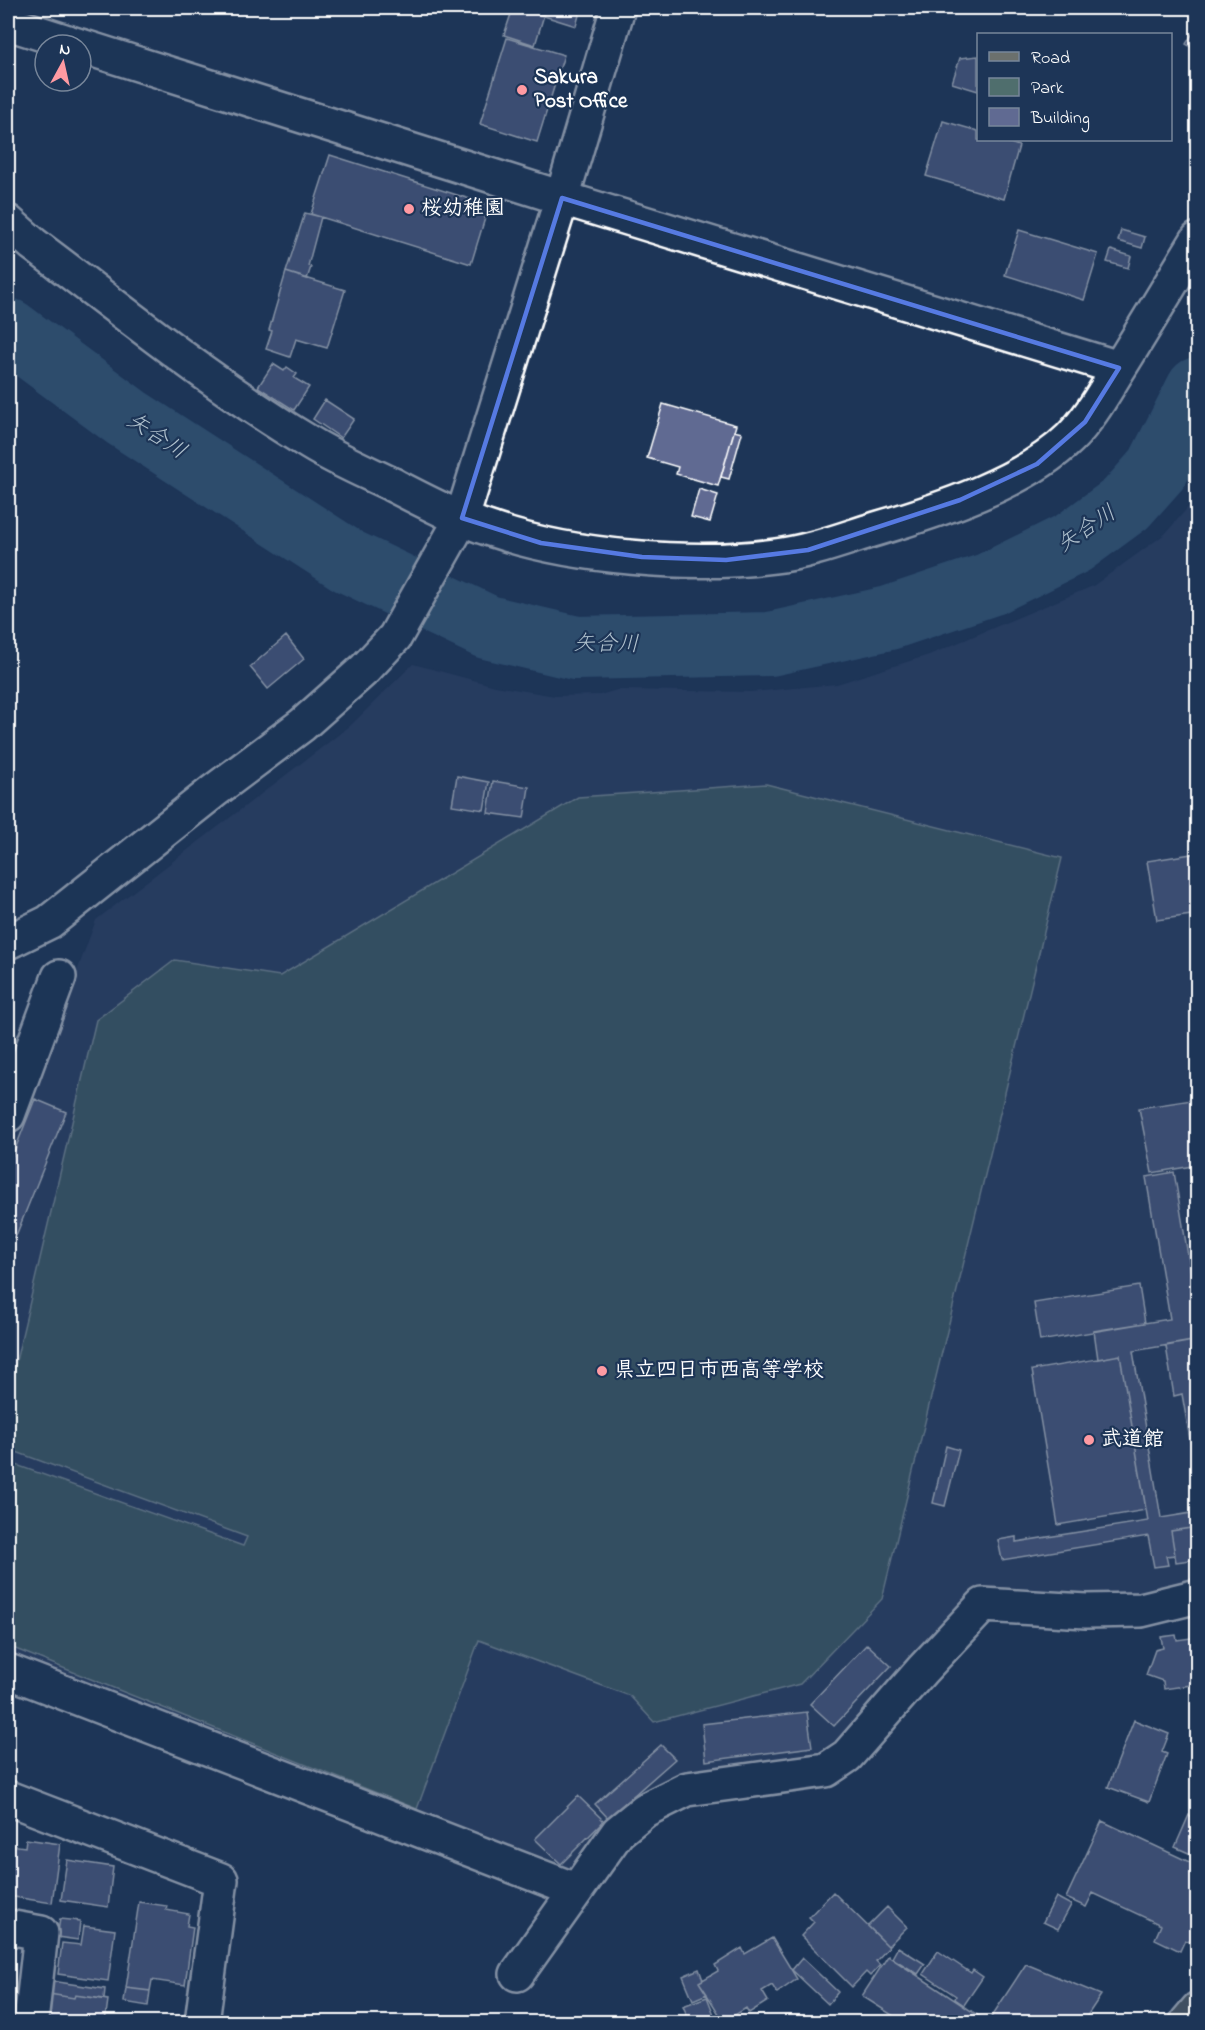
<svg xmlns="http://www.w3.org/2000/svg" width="1205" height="2030" viewBox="0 0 1205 2030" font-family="'Indie Flower','Klee One',sans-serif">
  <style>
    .built { fill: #314569 }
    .green { fill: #4f6e6d; stroke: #a7b6b6; stroke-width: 1.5 }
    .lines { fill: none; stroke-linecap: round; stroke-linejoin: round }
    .river { stroke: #3f6886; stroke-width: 64 }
    .building { fill: #606a92; stroke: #fff; stroke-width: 1.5 }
    .minor-casing { stroke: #fff; stroke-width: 38 }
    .major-casing { stroke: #fff; stroke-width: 38 }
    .minor { stroke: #1d3557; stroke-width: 33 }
    .major { stroke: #6b706d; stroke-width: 33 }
    .marked { fill: none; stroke: #567ae2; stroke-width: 4.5; stroke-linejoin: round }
    .poi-dot { fill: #ff9aa2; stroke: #1d3557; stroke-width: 2 }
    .labels { text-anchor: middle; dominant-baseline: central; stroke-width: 4.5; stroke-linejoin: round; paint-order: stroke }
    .poi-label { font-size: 21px; font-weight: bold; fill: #fff; stroke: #1d3557; text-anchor: start }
    .water-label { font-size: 22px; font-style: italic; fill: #b2c3cf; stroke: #1d3557 }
  </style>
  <rect width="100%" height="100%" fill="#1d3557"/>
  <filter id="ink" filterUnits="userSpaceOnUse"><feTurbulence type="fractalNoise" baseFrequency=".0167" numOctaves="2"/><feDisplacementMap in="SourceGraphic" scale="12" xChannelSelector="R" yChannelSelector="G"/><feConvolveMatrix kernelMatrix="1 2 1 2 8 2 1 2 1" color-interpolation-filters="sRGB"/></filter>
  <g filter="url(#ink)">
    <path class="built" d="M1197 497V1584L1139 1597 973 1592 836 1746 820 1758 606 1823 568 1873 8 1655V1158L96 920 350 726 413 664 495 686 555 696 600 695 617 690 751 692 837 684 929 655 1093 586 1165 534Z"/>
    <path class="green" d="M766 784 1062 858 882 1599 800 1684 654 1722 630 1696 479 1640 417 1809 8 1646V1462L243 1546 247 1537 8 1449V1395L96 1020 175 960 280 976 578 797Z"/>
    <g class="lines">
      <path class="river" d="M8 330 127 418 348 561 487 627 576 648 770 644 889 618 990 584 1073 543 1126 504 1158 468 1198 389"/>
    </g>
    <path class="building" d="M513 8 544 15 535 45 504 35Z
      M532 8H581L576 26 531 12Z
      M1198 25V51L1186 44Z
      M507 38 564 55 537 142 480 124Z
      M978 56V91L952 83 960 58Z
      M943 121 978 131V140H1008L1007 142 1019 146 1004 199 926 176Z
      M330 155 489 205 471 264 311 214Z
      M305 213 321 217 308 266 311 267 307 279 286 272Z
      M1019 230 1098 254 1084 300 1005 275Z
      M1121 230 1145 237 1142 248 1118 241Z
      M1111 250 1131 256 1128 268 1107 262Z
      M286 272 345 290 327 348 296 339 290 357 266 349 272 331 269 330Z
      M273 364 284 371 287 367 297 374 294 378 309 387 294 410 258 387Z
      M325 400 354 419 341 438 313 419Z
      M663 404 736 425 718 486 676 474 678 467 647 458Z
      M734 431 742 433 729 479 721 477Z
      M699 489 718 495 710 522 691 517Z
      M286 636 304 659 268 689 250 667Z
      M457 776 489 782 484 810 452 805Z
      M493 781 529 787 524 818 488 813Z
      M1198 853V914L1157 920 1147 861Z
      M35 1099 66 1112 15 1238 8 1235V1167Z
      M1198 1099V1165L1152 1173 1139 1108Z
      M1174 1172 1198 1315V1340L1133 1351 1161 1518 1198 1512V1527L1171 1531 1175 1555 1166 1556 1168 1565 1154 1567 1148 1536 1002 1560 998 1540 1016 1537V1542L1148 1521 1120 1355 1098 1359 1094 1331 1170 1319 1146 1177Z
      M1198 1278V1315L1192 1279Z
      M1139 1286 1145 1323 1040 1341 1034 1303Z
      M1198 1340V1485L1182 1394 1174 1396 1166 1346Z
      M1120 1355 1146 1510 1058 1525 1032 1370Z
      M946 1446 959 1450 945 1506 933 1503Z
      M1198 1527V1559L1176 1562 1171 1531Z
      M1176 1635 1177 1640 1198 1637V1684L1164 1689 1163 1681 1146 1675 1155 1650 1163 1648 1161 1637Z
      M867 1644 891 1666 834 1726 810 1704Z
      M807 1712 812 1747 706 1761 702 1724Z
      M1134 1720 1169 1734 1162 1752 1167 1754 1149 1802 1108 1787Z
      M661 1745 675 1759 608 1818 595 1804Z
      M578 1796 604 1821 561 1864 535 1839Z
      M1189 1815 1198 1819V1857L1175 1847Z
      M1102 1821 1198 1866 1196 1945 1185 1940 1180 1951 1155 1939 1161 1925 1093 1893 1086 1907 1066 1898Z
      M26 1839 60 1844 52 1903 8 1896V1862L10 1845 25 1847Z
      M67 1860 113 1867 108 1907 61 1900Z
      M833 1892 889 1947 876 1961 880 1965 870 1976 866 1972 852 1987 801 1936 814 1922 809 1917Z
      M1056 1897 1071 1905 1058 1929 1043 1922Z
      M139 1902 167 1906 166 1910 189 1914 187 1926 193 1927 185 1985 152 1980 150 1991 126 1988Z
      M887 1907 907 1927 888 1946 868 1926Z
      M60 1919 80 1921 78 1940 57 1937Z
      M84 1926 115 1930 108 1981 58 1974 62 1943 81 1945Z
      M772 1938 797 1979 777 1993 772 1985 762 1991 768 2001 749 2013 746 2008 724 2022 699 1982 718 1971 715 1965 742 1948 745 1954Z
      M898 1947 925 1964 918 1974 892 1958Z
      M938 1951 971 1973 973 1970 983 1977 964 2005 955 1999 956 1996 923 1974Z
      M888 1956 988 2022H903L862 1996Z
      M802 1958 838 1992 828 2004 792 1970Z
      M1026 1964 1101 1995 1083 2022H988Z
      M699 1969 703 1980 699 1982 707 1994 693 2000 683 1976Z
      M51 1981 105 1989 104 1999 75 1995 74 1998 49 1994Z
      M126 1988 150 1991 148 2006 124 2002Z
      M49 1994 74 1998 75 1995 108 2000 105 2022H45Z
      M707 1997 717 2022H690L683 2006Z
      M8 2003 12 2004 9 2022H8Z"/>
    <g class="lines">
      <g class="minor-casing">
        <path id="minor" d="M8 23 77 45
          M81 46 562 198 1119 368
          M8 222 33 244C124 312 213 385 310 443 336 459 364 471 391 484 424 501 458 519 493 530 572 557 692 567 775 556 810 552 843 539 876 529 937 511 1024 483 1070 438 1090 418 1103 394 1118 370 1145 327 1171 283 1198 239
          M8 942 49 922 214 791 302 725 365 669 395 637 462 518 562 198 618 8
          M8 1115 59 977
          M8 1671 575 1890
          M8 1798 221 1880 202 2022
          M8 1927 41 1933 31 2022
          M517 1974 618 1832 645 1810 687 1789 826 1770 847 1756 922 1670 983 1605 1086 1611 1141 1610 1198 1596"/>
      </g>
      <g class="major-casing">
        <path id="major" d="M1187 2022 1198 2009"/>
      </g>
      <use href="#minor" class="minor"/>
      <use href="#major" class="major"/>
    </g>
  </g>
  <path d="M0 0H1205V2030H0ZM562 198 1119 368 1085 422 1037 464 960 500 808 550 726 560 642 557 541 543 462 518Z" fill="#1d3557" fill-opacity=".55" fill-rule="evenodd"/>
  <path class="marked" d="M562 198 1119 368 1085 422 1037 464 960 500 808 550 726 560 642 557 541 543 462 518Z"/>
  <g class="poi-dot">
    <circle cx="522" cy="90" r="6"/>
    <circle cx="409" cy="209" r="6"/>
    <circle cx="602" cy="1371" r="6"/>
    <circle cx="1089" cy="1440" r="6"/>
  </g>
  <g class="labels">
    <g class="poi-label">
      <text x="534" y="78">Sakura<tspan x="534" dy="24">Post Office</tspan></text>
      <text x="421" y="209">桜幼稚園</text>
      <text x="614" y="1371">県立四日市西高等学校</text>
      <text x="1101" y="1440">武道館</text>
    </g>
    <g class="water-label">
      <text transform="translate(156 437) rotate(33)">矢合川</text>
      <text transform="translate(1087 530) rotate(-34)">矢合川</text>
      <text transform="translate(606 645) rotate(1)">矢合川</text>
    </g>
  </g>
  <rect width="1205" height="2030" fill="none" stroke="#1d3557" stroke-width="30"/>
  <rect x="15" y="15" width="1175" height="2000" fill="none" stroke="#fff" stroke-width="2" filter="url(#ink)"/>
  <rect x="977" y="33" width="195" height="108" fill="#1d3557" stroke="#77869a" stroke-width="1.5"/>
  <rect x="989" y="52" width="30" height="9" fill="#6b706d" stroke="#77869a" stroke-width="1.5"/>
  <text x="1031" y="63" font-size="18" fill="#ffffff">Road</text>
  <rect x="989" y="78" width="30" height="18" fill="#4f6e6d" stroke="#77869a" stroke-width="1.5"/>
  <text x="1031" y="93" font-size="18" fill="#ffffff">Park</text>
  <rect x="989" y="108" width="30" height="18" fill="#606a92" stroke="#77869a" stroke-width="1.5"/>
  <text x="1031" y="123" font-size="18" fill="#ffffff">Building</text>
  <g transform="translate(63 63) rotate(8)"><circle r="28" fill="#1d3557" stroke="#77869a" stroke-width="1.5"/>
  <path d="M0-4.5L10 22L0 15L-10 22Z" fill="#ff9aa2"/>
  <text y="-9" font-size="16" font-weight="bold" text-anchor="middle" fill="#ffffff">N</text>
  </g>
</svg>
